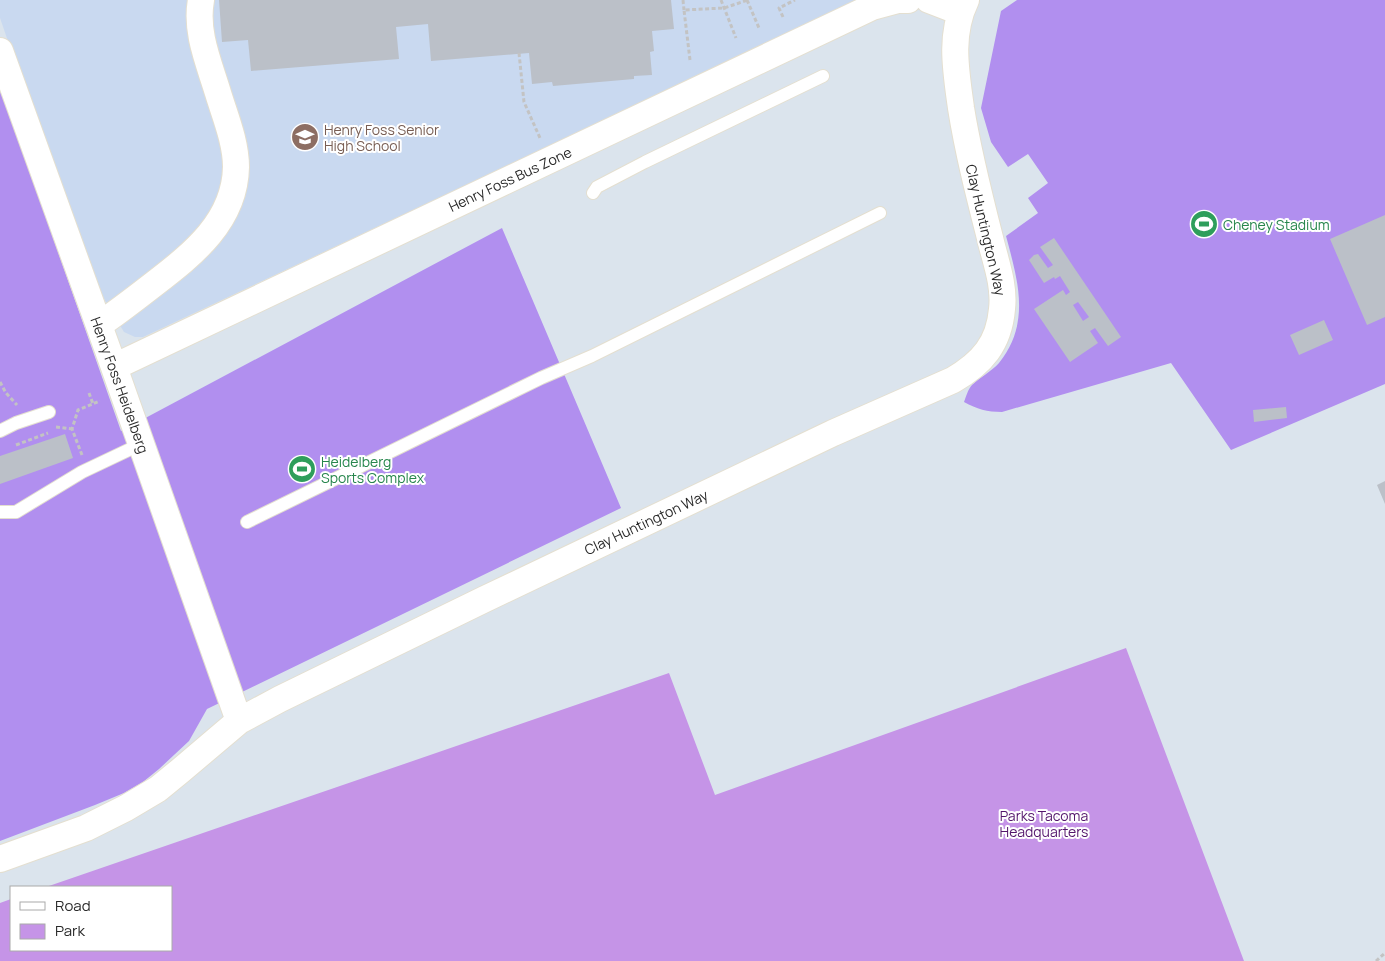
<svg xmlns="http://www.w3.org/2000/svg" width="1385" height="961" viewBox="0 0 1385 961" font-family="Manrope,sans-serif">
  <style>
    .education { fill: #c9d9f0 }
    .green { fill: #c594e7 }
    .pitch { fill: #b18fef }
    .building { fill: #bbc0c8; fill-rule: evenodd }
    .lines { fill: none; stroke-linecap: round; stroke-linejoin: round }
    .service-casing { stroke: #e4dfd0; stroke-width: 14 }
    .minor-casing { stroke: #e4dfd0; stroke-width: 28 }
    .path { stroke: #c3c3c3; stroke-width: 3; stroke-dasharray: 4 2.5; stroke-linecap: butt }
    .service { stroke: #fff; stroke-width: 12 }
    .minor { stroke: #fff; stroke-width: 26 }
    .labels { text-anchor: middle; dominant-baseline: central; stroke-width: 4; stroke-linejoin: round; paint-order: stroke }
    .education-label { font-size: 14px; fill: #785e54; stroke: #fff; text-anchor: start }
    .street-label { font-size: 14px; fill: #2a2a2a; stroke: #fff }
    .leisure-label { font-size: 14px; fill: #27864d; stroke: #fff; text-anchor: start }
    .park-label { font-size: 14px; fill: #54166c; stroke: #fff }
  </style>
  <rect width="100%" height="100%" fill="#dbe4ed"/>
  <path class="education" d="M0 0H860L143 337H135L124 332 95 284 82 256 0 18Z"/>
  <path class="green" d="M1126 648 1244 961H0V903L11 899V950H171V887H46L669 673 715 795Z"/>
  <path class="pitch" d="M1017 0H1385V384L1231 450 1171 363 1002 412C987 412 977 409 964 402 966 397 968 389 972 385 980 377 991 372 999 363 1031 323 1018 281 1006 236L1038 213 1028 198 1048 183 1028 154 1008 167 991 142 981 108 1001 11Z
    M0 87 121 431 502 228 621 508 207 709 189 741 159 769 143 782 124 793 95 805 0 841Z"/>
  <path class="building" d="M219 0H671L674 29 652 31 654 51 650 52 652 75 634 76V79L553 86 552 82 532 84 529 53 431 61 428 24 396 27 399 59 251 71 248 40 222 42Z
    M1385 215V317L1367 325 1330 239Z
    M1054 238 1121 337 1108 346 1095 328 1090 331 1098 343 1070 362 1034 309 1063 290 1066 295 1070 292 1060 276 1055 279 1054 277 1044 283 1029 260 1034 255 1038 254 1048 268 1053 265 1040 247ZM1078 302 1089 317 1083 321 1073 305Z
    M1324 320 1333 340 1299 355 1290 335Z
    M1286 407 1287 418 1254 422 1253 410Z
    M65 434 73 458 0 484V456Z
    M1385 481V504L1377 485Z"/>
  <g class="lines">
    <g class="service-casing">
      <path id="service" d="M593 193 597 187 645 162 823 76
        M0 431 16 423 49 412
        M0 512H16L82 472 141 444
        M247 522 541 378 592 356 880 213"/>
    </g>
    <g class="minor-casing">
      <path id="minor" d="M929 0 960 12
        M0 51 114 367 239 721
        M99 325C118 312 136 298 154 284 193 254 235 221 236 167 236 142 225 116 218 93 209 63 195 32 201 0
        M114 367 872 7 898 0H908
        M0 859 86 828 126 808 158 789 180 771 239 721 280 699 485 599 833 433 953 380C982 363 999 344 1002 309 1005 285 995 260 990 238 979 195 968 152 961 108 956 71 949 35 966 0"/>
    </g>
    <path class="path" d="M683 0 684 10
      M721 0 736 38
      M747 0 759 28
      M783 17 779 8 795 0
      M519 53 524 102 540 138
      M690 60 684 10 724 8 748 0
      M0 382 6 393 17 405
      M89 393 93 404
      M56 427 72 429
      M16 445 48 433
      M82 455 72 429 78 410 100 401
      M1376 961 1385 953"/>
    <use href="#service" class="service"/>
    <use href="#minor" class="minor"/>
  </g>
  <defs>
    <g id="school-disc" transform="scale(1.4375)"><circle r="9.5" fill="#8d6e63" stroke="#fff"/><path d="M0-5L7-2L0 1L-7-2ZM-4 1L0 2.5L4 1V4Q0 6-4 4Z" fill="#fff"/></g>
    <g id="stadium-disc" transform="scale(1.4375)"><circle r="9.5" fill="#2e9e5b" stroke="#fff"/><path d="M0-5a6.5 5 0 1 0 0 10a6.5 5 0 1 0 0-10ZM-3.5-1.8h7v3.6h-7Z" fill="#fff"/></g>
  </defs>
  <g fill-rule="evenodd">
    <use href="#school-disc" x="305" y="137"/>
    <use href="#stadium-disc" x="1204" y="224"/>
    <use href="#stadium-disc" x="302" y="469"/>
  </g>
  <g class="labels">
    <g class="education-label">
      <text x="324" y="129">Henry Foss Senior<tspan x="324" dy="16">High School</tspan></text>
    </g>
    <g class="street-label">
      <text transform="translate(510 179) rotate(-25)">Henry Foss Bus Zone</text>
      <text transform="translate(986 230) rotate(77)">Clay Huntington Way</text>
      <text transform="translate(120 385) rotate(70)">Henry Foss Heidelberg</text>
      <text transform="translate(646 522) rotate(-25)">Clay Huntington Way</text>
    </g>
    <g class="leisure-label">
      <text x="1223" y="224">Cheney Stadium</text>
      <text x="321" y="461">Heidelberg<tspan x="321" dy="16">Sports Complex</tspan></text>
    </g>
    <g class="park-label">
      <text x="1044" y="815">Parks Tacoma<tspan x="1044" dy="16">Headquarters</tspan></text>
    </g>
  </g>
  <rect x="10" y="886" width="162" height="65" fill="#ffffff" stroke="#aaaaaa"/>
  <rect x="20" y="902" width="25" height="8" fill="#ffffff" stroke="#aaaaaa"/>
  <text x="55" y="911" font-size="15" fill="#2a2a2a">Road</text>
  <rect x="20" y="924" width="25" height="15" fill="#c594e7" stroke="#aaaaaa"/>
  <text x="55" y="936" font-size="15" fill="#2a2a2a">Park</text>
</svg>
